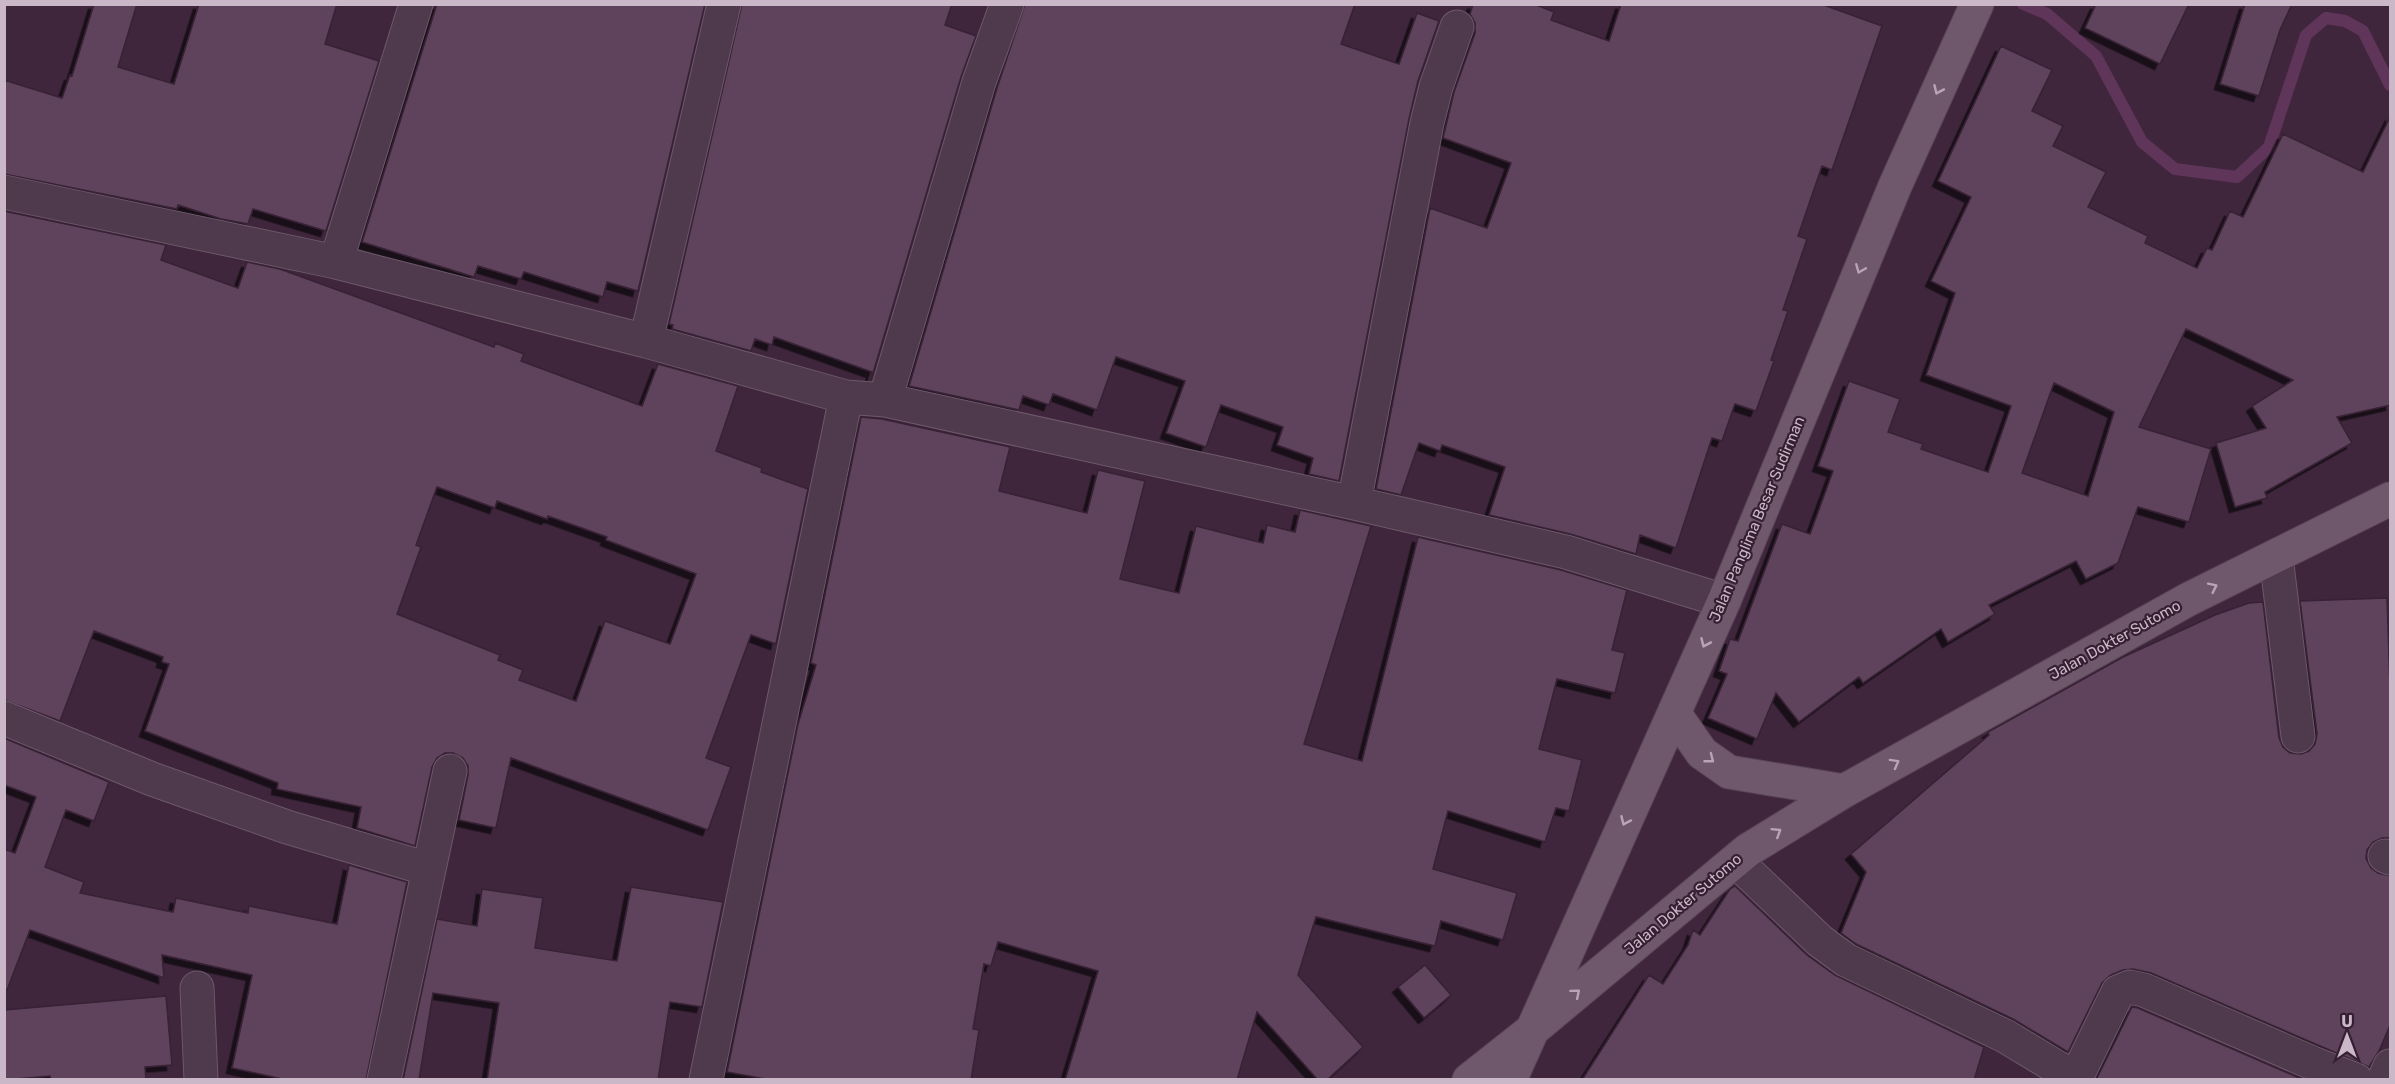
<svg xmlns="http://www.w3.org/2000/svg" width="2395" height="1084" viewBox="0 0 2395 1084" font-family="Rubik,sans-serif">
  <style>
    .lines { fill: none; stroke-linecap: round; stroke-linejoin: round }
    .stream { stroke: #5f355a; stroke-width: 12 }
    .building { fill: #5f425c; stroke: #372134; stroke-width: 1.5; fill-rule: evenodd; filter: url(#shadow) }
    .minor-casing { stroke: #6d586a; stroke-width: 35 }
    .major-casing { stroke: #594456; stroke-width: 35 }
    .minor { stroke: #4f3a4d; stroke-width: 33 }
    .major { stroke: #6f586c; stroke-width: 33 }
    .oneway { stroke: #b8a4b5 }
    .labels { text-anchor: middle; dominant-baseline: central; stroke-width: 4.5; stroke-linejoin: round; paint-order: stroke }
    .street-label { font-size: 15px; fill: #cab7c7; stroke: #351f32 }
  </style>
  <defs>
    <filter id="shadow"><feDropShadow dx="-5.5" dy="5.5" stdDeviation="0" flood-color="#0009"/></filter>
  </defs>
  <rect width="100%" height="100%" fill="#3f263c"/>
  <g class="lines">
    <path class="stream" d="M2023 4 2047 14 2096 56 2142 142 2175 169 2237 177 2269 147 2306 35 2326 18 2345 21 2363 31 2390 85"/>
  </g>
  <path class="building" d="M94 4H137L118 67 174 84 199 4H337L325 44 379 61 326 231 253 209 248 224 221 219 178 205 177 209 4 174V80L62 98 70 75 72 76Z
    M437 4H705L638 291 607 282 603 297 524 272 521 279 478 266 474 277 362 242Z
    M742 4H952L945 25 976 36 961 77 871 380 872 372 774 337 772 345 755 339 751 351 672 329 673 325 669 324Z
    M1025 4H1355L1341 44 1399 64 1417 13 1439 21 1418 81 1409 119 1339 481 1309 474 1313 458 1277 445 1283 427 1221 405 1206 447 1166 433 1185 381 1116 357 1097 410 1053 394 1049 405 1023 396 1019 410 909 386 997 88Z
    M1473 4H1534L1554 12 1551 20 1609 41 1621 4H1821L1882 26 1832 170 1822 166 1798 236 1807 239 1783 310 1788 311 1771 360 1774 361 1756 411 1735 404 1722 441 1712 438 1676 548 1640 535 1636 554 1570 534 1489 515 1505 467 1442 445 1440 451 1419 443 1401 495 1376 489 1430 208 1487 228 1511 163 1443 138 1454 92 1475 33V23L1470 14Z
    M2096 4H2189L2160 64 2085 28Z
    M2245 4H2292L2280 30 2259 96 2220 84Z
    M2001 46 2052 70 2032 111 2063 126 2053 146 2106 172 2088 207 2148 236 2145 243 2197 268 2207 248 2212 250 2230 211 2243 217 2283 134 2363 172 2391 115V405L2337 417 2352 443 2265 492 2267 498 2235 507 2216 443 2266 428 2252 406 2293 380 2186 329 2139 427 2211 449 2189 522 2138 507 2118 563 2086 579 2076 561 1989 605 1995 614 1948 642 1941 629 1863 683 1859 677 1799 722 1776 693 1757 739 1708 718 1727 674 1719 671 1730 639 1738 641 1782 524 1810 534 1833 471 1818 466 1849 381 1900 399 1888 432 1923 444 1921 449 1988 472 2011 406 1926 375 1955 293 1931 281 1971 197 1938 181ZM2054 383 2114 412 2088 496 2022 473Z
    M4 211 166 245 161 260 238 288 247 262 280 269 494 347 495 343 524 354 521 361 642 406 658 364 738 386 716 451 762 468 761 472 808 489 776 644 751 635 706 758 731 767 708 830 511 758 496 828 459 820 468 775V766L463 758 453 753H445L437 758 432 767 415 846 357 828 361 807 277 789 278 783 145 731 169 664 162 662 163 657 94 631 60 721 4 700ZM437 487 495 508 497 501 547 519 548 516 607 537 606 540 696 574 670 644 605 621 576 701 519 680 523 670 498 660 500 655 397 614 421 547 416 545Z
    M861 417 882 419 1010 447 999 491 1087 513 1098 470 1145 481 1120 579 1179 593 1196 526 1263 543 1267 525 1295 532 1300 510 1371 526 1304 744 1362 761 1418 537 1561 570 1627 590 1612 650 1625 653 1615 693 1557 679 1539 749 1582 760 1569 811 1556 808 1545 842 1448 811 1433 869 1517 893 1503 940 1441 921 1435 946 1316 917 1298 975 1363 1047 1327 1080H1318L1257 1012 1237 1080H1065L1098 971 998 942 991 966 984 964 973 1029 979 1030 971 1080H771L727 1072 798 724 816 665 811 663Z
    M2387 598 2391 716V838H2382L2373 842 2367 850 2366 858 2371 868 2378 873 2391 876V1023L2379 1051 2369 1067 2151 973 2133 969 2123 970 2111 975 2102 983 2068 1052 2013 1019 1856 944 1841 933 1866 872 1851 854 1989 735 1988 732 2123 657 2215 615 2249 603 2263 602 2279 738 2283 747 2290 753 2301 754 2309 751 2315 744 2317 734 2300 601Z
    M4 738 109 782 94 821 66 810 45 867 84 882 80 893 173 912 176 898 248 913 249 906 337 924 349 865 407 882 366 1080H287L232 1068 252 975 162 955 164 978 30 930 7 990 4 989V849L15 853 36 797 4 785Z
    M1735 886 1807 955 1835 975 1984 1047 1974 1080H1582L1649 975 1663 984 1688 945 1693 930 1700 935 1730 889Z
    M631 887 723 902 702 1007 670 1002 658 1080H487L499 1003 433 993 419 1080H403L437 919 477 926 482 889 543 898 535 948 617 961Z
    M1425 965 1451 995 1424 1018 1398 987Z
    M166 996 172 1065 145 1067 146 1080H51L50 1076 4 1080V1010Z
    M2132 1007 2138 1008 2304 1080H2096Z"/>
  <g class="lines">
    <g class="minor-casing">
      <path id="minor" d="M4 192 336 262 646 341 846 397 885 400 1354 503 1566 552 1724 601
        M336 262 416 4
        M646 341 724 4
        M885 400 979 82 1007 4
        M1354 503 1427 123 1436 87 1457 27
        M2276 557 2298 736
        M4 718 152 779 287 827 428 869
        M2385 856 2390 858
        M1736 861 1820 941 1846 960 2005 1036 2068 1074 2079 1072 2118 992 2130 987 2144 990 2315 1064 2356 1080
        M197 988 201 1080
        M384 1080 450 771
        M706 1080 846 397
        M2384 1080 2390 1066"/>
    </g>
    <g class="major-casing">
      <path id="major" d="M1674 713 1702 753 1729 772 1844 791
        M1469 1080 1531 1031 1748 850 1844 791 2189 599 2390 499
        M1510 1080 1724 601 1895 186 1977 4"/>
    </g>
    <use href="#minor" class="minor"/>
    <use href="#major" class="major"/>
  </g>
  <defs><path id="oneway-chevron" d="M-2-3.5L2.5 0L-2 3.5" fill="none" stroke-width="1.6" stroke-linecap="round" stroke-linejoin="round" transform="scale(1.5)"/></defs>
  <g class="oneway">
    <use href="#oneway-chevron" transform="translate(1938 90) rotate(114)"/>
    <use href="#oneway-chevron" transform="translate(1860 269) rotate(112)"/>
    <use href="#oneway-chevron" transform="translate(2213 587) rotate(-26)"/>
    <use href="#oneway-chevron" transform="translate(1705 643) rotate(114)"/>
    <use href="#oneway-chevron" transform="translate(1710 759) rotate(38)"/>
    <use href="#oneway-chevron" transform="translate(1895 763) rotate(-29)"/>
    <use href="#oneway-chevron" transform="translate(1625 821) rotate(114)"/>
    <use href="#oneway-chevron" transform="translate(1777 832) rotate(-32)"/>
    <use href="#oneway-chevron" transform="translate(1576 993) rotate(-40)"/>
  </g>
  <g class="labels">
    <g class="street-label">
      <text transform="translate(1757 519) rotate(-67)">Jalan Panglima Besar Sudirman</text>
      <text transform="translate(2115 640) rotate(-29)">Jalan Dokter Sutomo</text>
      <text transform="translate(1683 904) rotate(-40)">Jalan Dokter Sutomo</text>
    </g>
  </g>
  <rect width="2395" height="1084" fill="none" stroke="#cab7c7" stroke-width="12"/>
  <g transform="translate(2347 1036)" stroke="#351f32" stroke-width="4.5" paint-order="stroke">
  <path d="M0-4.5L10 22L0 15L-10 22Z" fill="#cab7c7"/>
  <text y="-9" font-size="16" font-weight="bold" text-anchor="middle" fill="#cab7c7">U</text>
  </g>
</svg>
